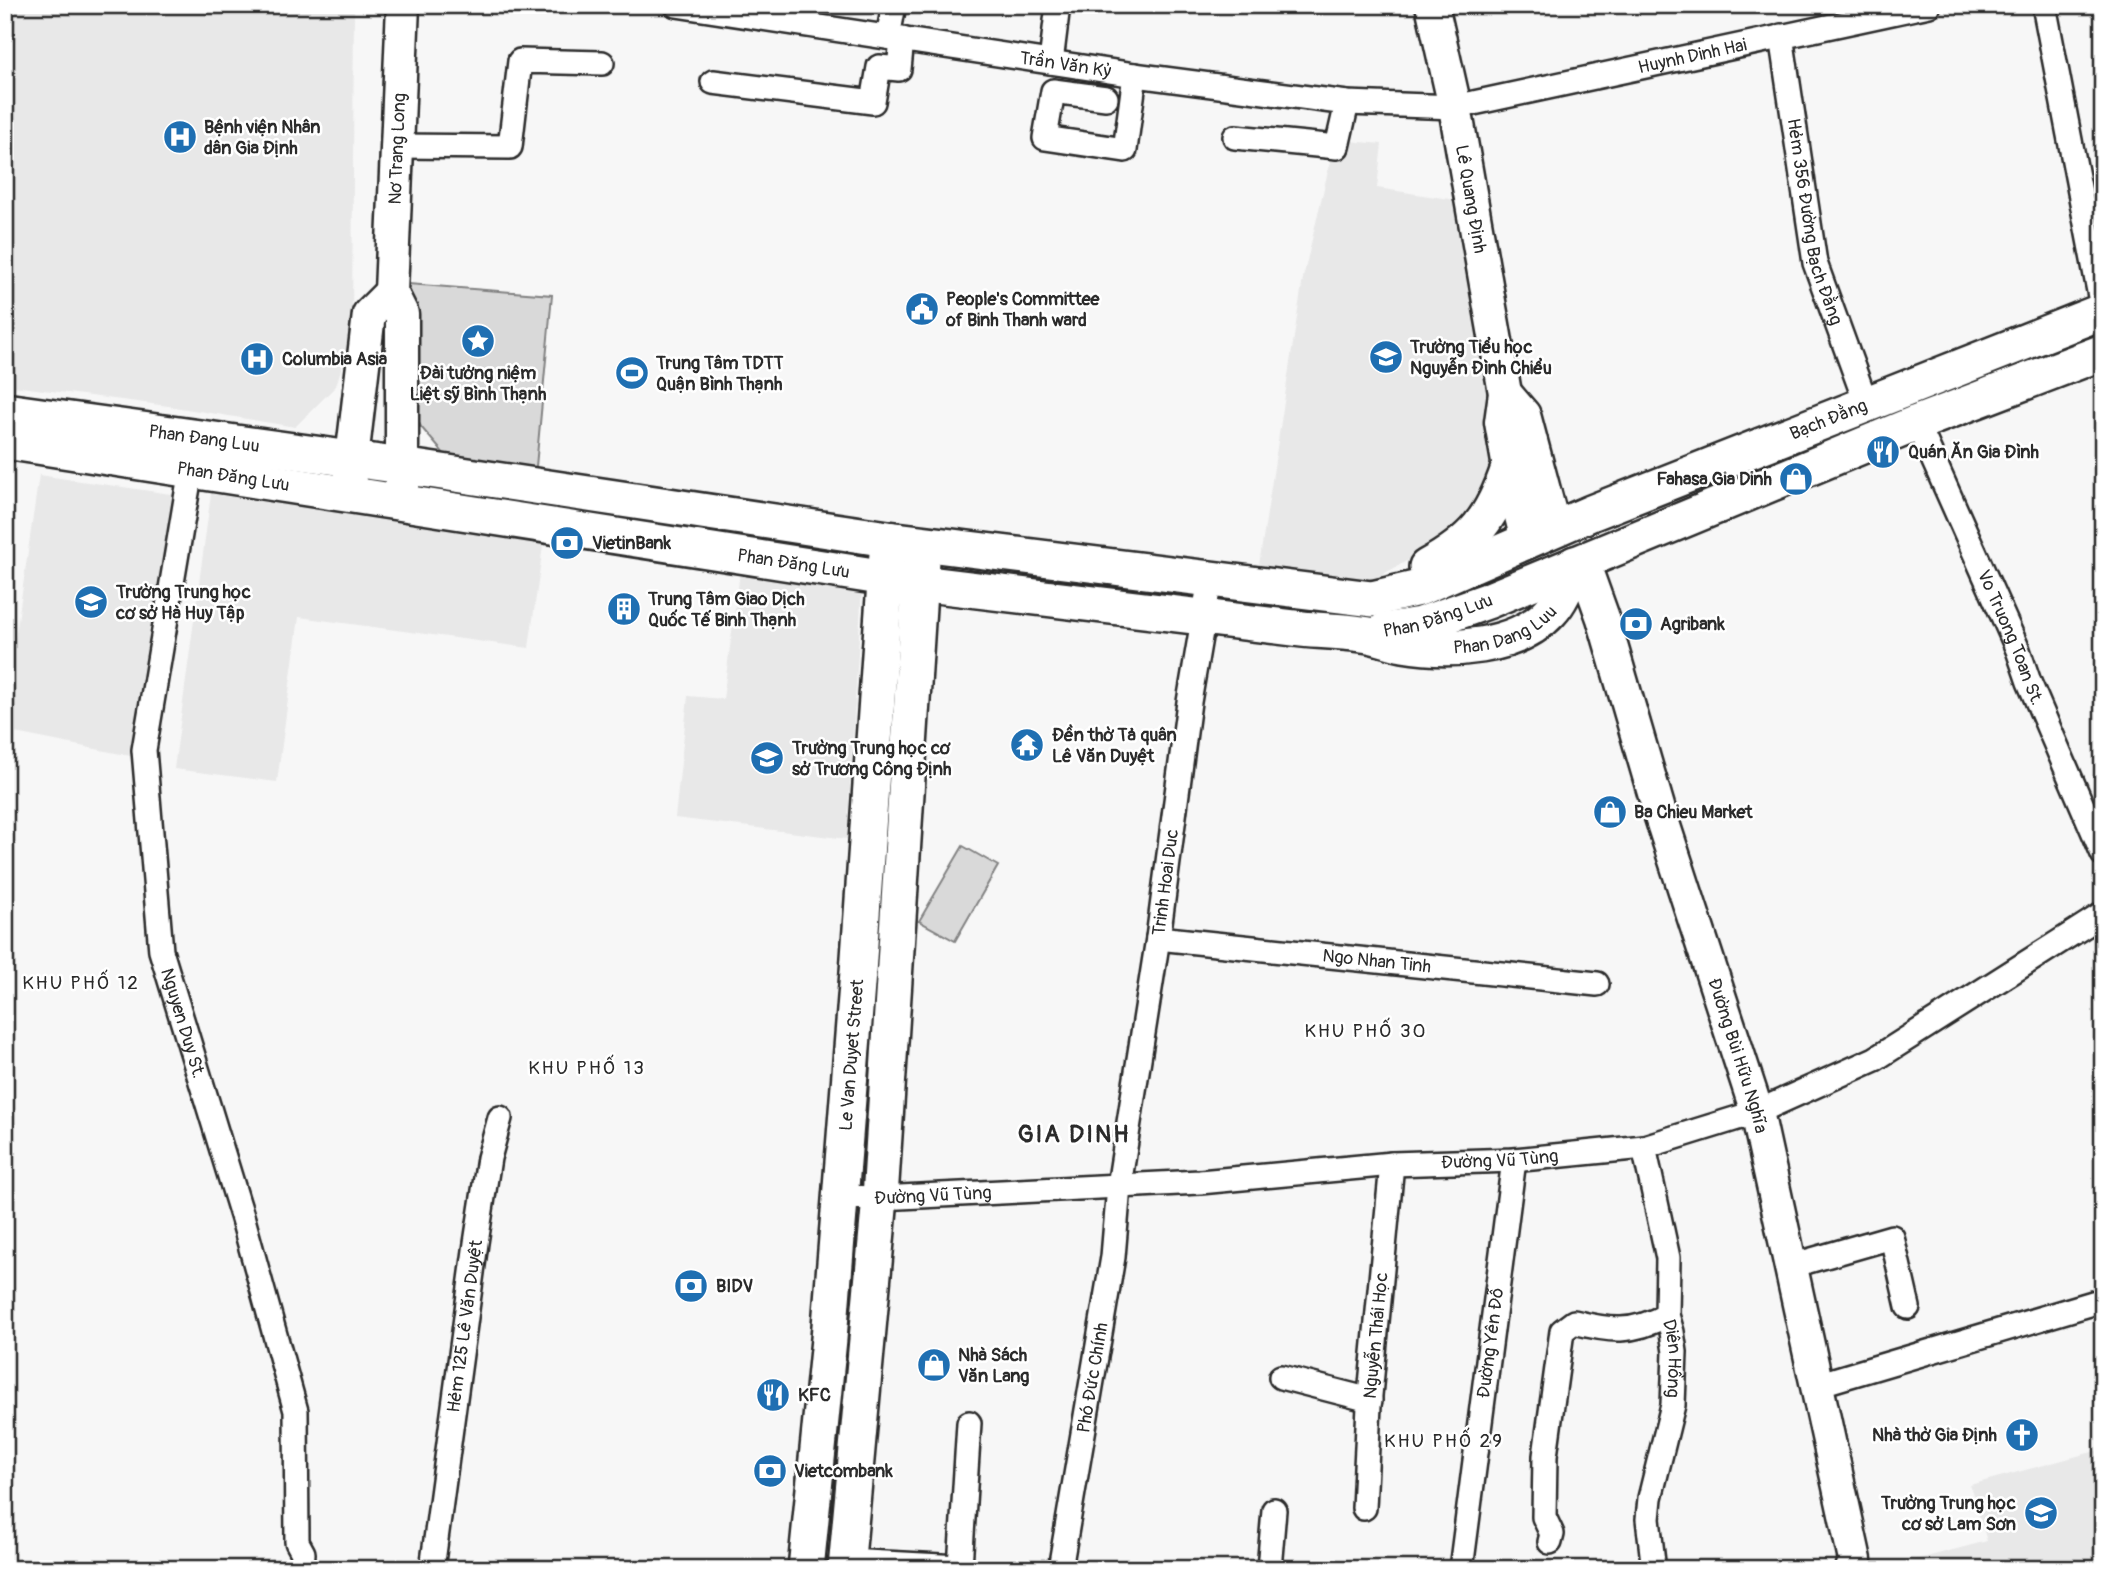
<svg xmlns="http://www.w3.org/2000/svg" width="2108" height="1574" viewBox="0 0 2108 1574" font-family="Pangolin,sans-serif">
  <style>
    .built { fill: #e8e8e8 }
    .green { fill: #d9d9d9; stroke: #828282; stroke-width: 2 }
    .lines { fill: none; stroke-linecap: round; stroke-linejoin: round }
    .street-casing { stroke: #2b2b2b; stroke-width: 28 }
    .secondary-casing { stroke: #2b2b2b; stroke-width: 37 }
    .primary-casing { stroke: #2b2b2b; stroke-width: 40 }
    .street { stroke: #fff; stroke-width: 23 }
    .secondary { stroke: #fff; stroke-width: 32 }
    .primary { stroke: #fff; stroke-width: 35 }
    .labels { text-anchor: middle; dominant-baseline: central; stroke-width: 5; stroke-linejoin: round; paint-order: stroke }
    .street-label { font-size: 18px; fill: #2b2b2b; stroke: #fff }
    .poi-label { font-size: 18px; font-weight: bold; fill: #2b2b2b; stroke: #fff; text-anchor: start }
    .neighbourhood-label { font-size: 19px; letter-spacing: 2px; fill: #2b2b2b; stroke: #fff }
    .district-label { font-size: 24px; font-weight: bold; letter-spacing: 2px; fill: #2b2b2b; stroke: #fff }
  </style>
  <rect width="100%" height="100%" fill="#f7f7f7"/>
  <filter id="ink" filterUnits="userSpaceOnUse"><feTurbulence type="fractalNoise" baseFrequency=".0143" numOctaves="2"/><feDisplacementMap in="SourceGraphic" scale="14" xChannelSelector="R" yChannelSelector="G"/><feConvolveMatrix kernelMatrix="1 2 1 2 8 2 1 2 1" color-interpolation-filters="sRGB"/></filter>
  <g filter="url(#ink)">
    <path class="built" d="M5 5H354L352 331 336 386 295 427 168 406 5 385Z
      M1349 141 1382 144 1377 188 1456 200 1493 435 1487 482 1473 517 1444 540 1373 580 1259 565 1303 278 1331 158Z
      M39 475 178 495 136 757 5 731V710Z
      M211 494 544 538 529 648 299 617 277 782 174 769Z
      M741 565 862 586 847 839 675 818 688 696 723 699Z
      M2103 1449V1564L2081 1569H1893L1892 1566 1987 1541 1970 1485Z"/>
    <path class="green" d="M408 284 552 295 535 477 445 455 421 427 405 390 402 375Z
      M963 846 998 866 955 941 919 921Z"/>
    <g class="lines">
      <g class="street-casing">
        <g id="street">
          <path id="s1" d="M676 5 1135 75 1347 103 1455 107 1929 5"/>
          <path d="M2044 5 2103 312"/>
          <path id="s2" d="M1781 36 1815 263 1866 403"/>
          <path d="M888 37 894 5"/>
          <path d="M1051 62 1058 5"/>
          <path d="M713 82 873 102 879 67 899 69 902 39"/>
          <path d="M1106 98 1053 91 1045 138 1125 150 1135 75"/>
          <path d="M1235 137 1337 147 1347 103"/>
          <path d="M397 146 510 147 520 61 602 63"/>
          <path id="s3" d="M1917 423 2018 650 2029 682 2103 854"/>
          <path id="s4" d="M191 469 144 750 161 951 243 1219 296 1411 297 1542 303 1553 302 1569"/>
          <path id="s5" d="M1158 938 1597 984"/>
          <path id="s6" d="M1644 1147 1668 1258 1667 1315 1672 1332 1675 1352 1673 1405 1650 1498 1648 1519 1653 1562 1650 1569"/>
          <path id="s7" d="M839 1197 880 1198 1200 1182 1392 1164 1514 1160 1644 1147 1757 1112 1875 1059 2103 914"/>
          <path d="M1791 1266 1892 1237 1908 1307"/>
          <path d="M1281 1377 1370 1400"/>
          <path d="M1817 1385 2103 1300"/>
          <path id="s8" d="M1364 1508 1369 1406 1392 1164"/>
          <path d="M1550 1542 1552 1534 1544 1517 1545 1456 1562 1331 1574 1322C1610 1331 1632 1334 1667 1315"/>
          <path d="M847 1561 960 1567 969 1423"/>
          <path id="s9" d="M432 1569 476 1243 489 1158 500 1118"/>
          <path id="s10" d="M1060 1569 1113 1257 1119 1186 1158 938 1189 702 1210 579"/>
          <path d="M1269 1569 1274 1510"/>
          <path id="s11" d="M1461 1569 1514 1160"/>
        </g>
      </g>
      <g class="secondary-casing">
        <g id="secondary">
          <path id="s12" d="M1432 5 1455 107 1505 393 1501 422 1509 468 1527 540"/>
          <path d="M1505 393 1524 415 1554 528"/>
          <path d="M349 484 369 314 391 292"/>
          <path id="s13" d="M402 491V314L391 292 403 5"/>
          <path id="s14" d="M1575 564 1589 579 1603 618 1661 817 1757 1112 1855 1560 1852 1569"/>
        </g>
      </g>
      <g class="primary-casing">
        <g id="primary">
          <path id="s15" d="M5 411 402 466 888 539 1372 599 1419 588 1591 513 2103 311"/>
          <path id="s16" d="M5 441 919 583 1302 629C1322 631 1342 631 1362 634 1376 635 1389 641 1403 644 1450 652 1516 649 1550 612 1563 598 1568 581 1575 564"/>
          <path d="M1427 567C1474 541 1492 519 1509 468"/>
          <path id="s17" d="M1384 631 1420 625 1487 601 1917 423 2103 352"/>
          <path id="s18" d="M806 1569 829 1339 858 972 887 554"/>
          <path d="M846 1569 880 1198 921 560"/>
        </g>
      </g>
      <use href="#street" class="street"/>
      <use href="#secondary" class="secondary"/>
      <use href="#primary" class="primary"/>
    </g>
  </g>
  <defs>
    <g id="hospital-disc" transform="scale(1.75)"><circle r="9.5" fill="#1f6fb2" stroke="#fff"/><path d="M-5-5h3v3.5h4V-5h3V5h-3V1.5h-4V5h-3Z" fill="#fff"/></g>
    <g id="civic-disc" transform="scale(1.75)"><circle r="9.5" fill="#1f6fb2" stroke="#fff"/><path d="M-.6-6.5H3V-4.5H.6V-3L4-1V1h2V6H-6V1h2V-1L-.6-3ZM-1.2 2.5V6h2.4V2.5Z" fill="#fff"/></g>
    <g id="sight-disc" transform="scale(1.75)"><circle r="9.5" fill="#1f6fb2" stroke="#fff"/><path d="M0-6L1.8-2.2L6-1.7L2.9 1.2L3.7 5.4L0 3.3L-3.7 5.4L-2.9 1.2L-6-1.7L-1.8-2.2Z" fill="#fff"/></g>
    <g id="school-disc" transform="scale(1.75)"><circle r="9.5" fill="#1f6fb2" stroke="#fff"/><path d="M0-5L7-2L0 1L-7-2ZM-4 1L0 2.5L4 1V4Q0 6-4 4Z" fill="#fff"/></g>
    <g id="stadium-disc" transform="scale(1.75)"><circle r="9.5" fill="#1f6fb2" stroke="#fff"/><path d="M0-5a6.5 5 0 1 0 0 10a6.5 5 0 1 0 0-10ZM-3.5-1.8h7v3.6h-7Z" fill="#fff"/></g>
    <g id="restaurant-disc" transform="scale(1.75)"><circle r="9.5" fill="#1f6fb2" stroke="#fff"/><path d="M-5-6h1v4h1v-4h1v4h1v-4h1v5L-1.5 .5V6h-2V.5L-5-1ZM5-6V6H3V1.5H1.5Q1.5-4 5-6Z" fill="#fff"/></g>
    <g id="shop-disc" transform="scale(1.75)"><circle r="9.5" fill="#1f6fb2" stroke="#fff"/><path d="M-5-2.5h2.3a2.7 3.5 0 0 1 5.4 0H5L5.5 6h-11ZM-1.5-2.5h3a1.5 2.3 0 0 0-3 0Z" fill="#fff"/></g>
    <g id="bank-disc" transform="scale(1.75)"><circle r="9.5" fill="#1f6fb2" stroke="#fff"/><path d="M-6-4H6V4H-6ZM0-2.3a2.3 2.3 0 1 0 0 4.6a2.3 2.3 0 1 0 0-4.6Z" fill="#fff"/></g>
    <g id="building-disc" transform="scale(1.75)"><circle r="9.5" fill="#1f6fb2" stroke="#fff"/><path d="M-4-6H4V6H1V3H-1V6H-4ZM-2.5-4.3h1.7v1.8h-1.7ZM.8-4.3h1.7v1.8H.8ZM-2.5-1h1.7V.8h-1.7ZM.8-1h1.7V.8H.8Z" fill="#fff"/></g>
    <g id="temple-disc" transform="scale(1.75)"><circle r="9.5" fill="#1f6fb2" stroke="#fff"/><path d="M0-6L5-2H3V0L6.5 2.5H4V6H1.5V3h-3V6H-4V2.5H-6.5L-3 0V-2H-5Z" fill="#fff"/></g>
    <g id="church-disc" transform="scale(1.75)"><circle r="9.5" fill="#1f6fb2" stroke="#fff"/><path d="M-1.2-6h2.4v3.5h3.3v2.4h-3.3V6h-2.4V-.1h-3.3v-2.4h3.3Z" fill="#fff"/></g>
  </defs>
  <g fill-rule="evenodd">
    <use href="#hospital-disc" x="180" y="137"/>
    <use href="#civic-disc" x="922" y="309"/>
    <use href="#sight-disc" x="478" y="341"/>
    <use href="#school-disc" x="1386" y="357"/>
    <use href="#hospital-disc" x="257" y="359"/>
    <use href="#stadium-disc" x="632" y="373"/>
    <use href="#restaurant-disc" x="1883" y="452"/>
    <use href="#shop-disc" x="1796" y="479"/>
    <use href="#bank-disc" x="567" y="543"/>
    <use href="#school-disc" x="91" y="602"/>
    <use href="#building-disc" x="624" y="609"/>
    <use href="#bank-disc" x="1636" y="624"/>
    <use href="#temple-disc" x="1027" y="745"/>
    <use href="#school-disc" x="767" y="758"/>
    <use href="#shop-disc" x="1610" y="812"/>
    <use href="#bank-disc" x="691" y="1286"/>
    <use href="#shop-disc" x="934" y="1365"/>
    <use href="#restaurant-disc" x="773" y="1395"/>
    <use href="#church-disc" x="2022" y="1435"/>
    <use href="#bank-disc" x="770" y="1471"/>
    <use href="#school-disc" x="2041" y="1513"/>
  </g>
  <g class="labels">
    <g class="street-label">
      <text stroke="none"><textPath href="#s1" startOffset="1029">Huynh Dinh Hai</textPath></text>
      <text stroke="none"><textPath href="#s1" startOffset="394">Trần Văn Kỷ</textPath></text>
      <text stroke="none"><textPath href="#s13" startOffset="345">Nơ Trang Long</textPath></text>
      <text stroke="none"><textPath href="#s12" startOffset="198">Lê Quang Định</textPath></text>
      <text stroke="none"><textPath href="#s2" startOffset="189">Hẻm 356 Đường Bạch Đằng</textPath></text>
      <text stroke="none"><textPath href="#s15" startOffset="1871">Bạch Đằng</textPath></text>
      <text stroke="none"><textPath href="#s15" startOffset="201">Phan Đang Luu</textPath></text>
      <text stroke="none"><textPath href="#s16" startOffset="231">Phan Đăng Lưu</textPath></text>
      <text stroke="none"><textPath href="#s16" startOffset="798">Phan Đăng Lưu</textPath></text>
      <text stroke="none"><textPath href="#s17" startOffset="56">Phan Đăng Lưu</textPath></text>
      <text stroke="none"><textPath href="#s16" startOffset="1519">Phan Dang Luu</textPath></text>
      <text stroke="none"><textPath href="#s3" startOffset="234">Vo Truong Toan St.</textPath></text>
      <text stroke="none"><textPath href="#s10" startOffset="695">Trinh Hoai Duc</textPath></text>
      <text stroke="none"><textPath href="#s5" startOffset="220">Ngo Nhan Tinh</textPath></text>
      <text stroke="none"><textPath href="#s4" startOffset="562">Nguyen Duy St.</textPath></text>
      <text stroke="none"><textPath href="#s18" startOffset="516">Le Van Duyet Street</textPath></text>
      <text stroke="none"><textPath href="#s14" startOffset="520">Đường Bùi Hữu Nghĩa</textPath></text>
      <text stroke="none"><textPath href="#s7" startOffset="662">Đường Vũ Tùng</textPath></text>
      <text stroke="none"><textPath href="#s7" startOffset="94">Đường Vũ Tùng</textPath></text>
      <text stroke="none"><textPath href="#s9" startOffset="245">Hẻm 125 Lê Văn Duyệt</textPath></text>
      <text stroke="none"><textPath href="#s8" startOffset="173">Nguyễn Thái Học</textPath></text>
      <text stroke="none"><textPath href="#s11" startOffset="228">Đường Yên Đỗ</textPath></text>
      <text stroke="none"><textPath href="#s6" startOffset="215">Diên Hồng</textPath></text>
      <text stroke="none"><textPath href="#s10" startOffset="194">Phó Đức Chính</textPath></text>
    </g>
    <g class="poi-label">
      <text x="204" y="127">Bệnh viện Nhân<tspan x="204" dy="21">dân Gia Định</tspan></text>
      <text x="946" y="299">People's Committee<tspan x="946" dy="21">of Binh Thanh ward</tspan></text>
      <text x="1410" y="347">Trường Tiểu học<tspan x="1410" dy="21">Nguyễn Đình Chiểu</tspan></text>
      <text x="282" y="359">Columbia Asia</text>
      <text x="656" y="363">Trung Tâm TDTT<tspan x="656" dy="21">Quận Bình Thạnh</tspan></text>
      <text x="478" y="373" text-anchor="middle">Đài tưởng niệm<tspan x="478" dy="21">Liệt sỹ Bình Thạnh</tspan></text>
      <text x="1908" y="452">Quán Ăn Gia Đình</text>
      <text x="1772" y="479" text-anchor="end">Fahasa Gia Dinh</text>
      <text x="592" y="543">VietinBank</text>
      <text x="116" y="592">Trường Trung học<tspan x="116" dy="21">cơ sở Hà Huy Tập</tspan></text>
      <text x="648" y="599">Trung Tâm Giao Dịch<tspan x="648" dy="21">Quốc Tế Binh Thạnh</tspan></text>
      <text x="1660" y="624">Agribank</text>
      <text x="1052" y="735">Đền thờ Tả quân<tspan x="1052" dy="21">Lê Văn Duyệt</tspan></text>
      <text x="792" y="748">Trường Trung học cơ<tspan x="792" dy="21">sở Trương Công Định</tspan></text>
      <text x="1634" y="812">Ba Chieu Market</text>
      <text x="716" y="1286">BIDV</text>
      <text x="958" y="1355">Nhà Sách<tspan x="958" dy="21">Văn Lang</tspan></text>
      <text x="798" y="1395">KFC</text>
      <text x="1997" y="1435" text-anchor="end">Nhà thờ Gia Định</text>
      <text x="794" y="1471">Vietcombank</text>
      <text x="2016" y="1503" text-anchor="end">Trường Trung học<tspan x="2016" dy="21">cơ sở Lam Sơn</tspan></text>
    </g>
    <g class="neighbourhood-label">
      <text x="81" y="983">KHU PHỐ 12</text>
      <text x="1366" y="1031">KHU PHỐ 30</text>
      <text x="587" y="1068">KHU PHỐ 13</text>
      <text x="1444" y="1441">KHU PHỐ 29</text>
    </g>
    <g class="district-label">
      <text x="1074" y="1134">GIA DINH</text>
    </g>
  </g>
  <rect width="2108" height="1574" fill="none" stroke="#fff" stroke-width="28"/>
  <rect x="14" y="14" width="2080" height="1546" fill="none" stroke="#2b2b2b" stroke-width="2.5" filter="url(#ink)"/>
</svg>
